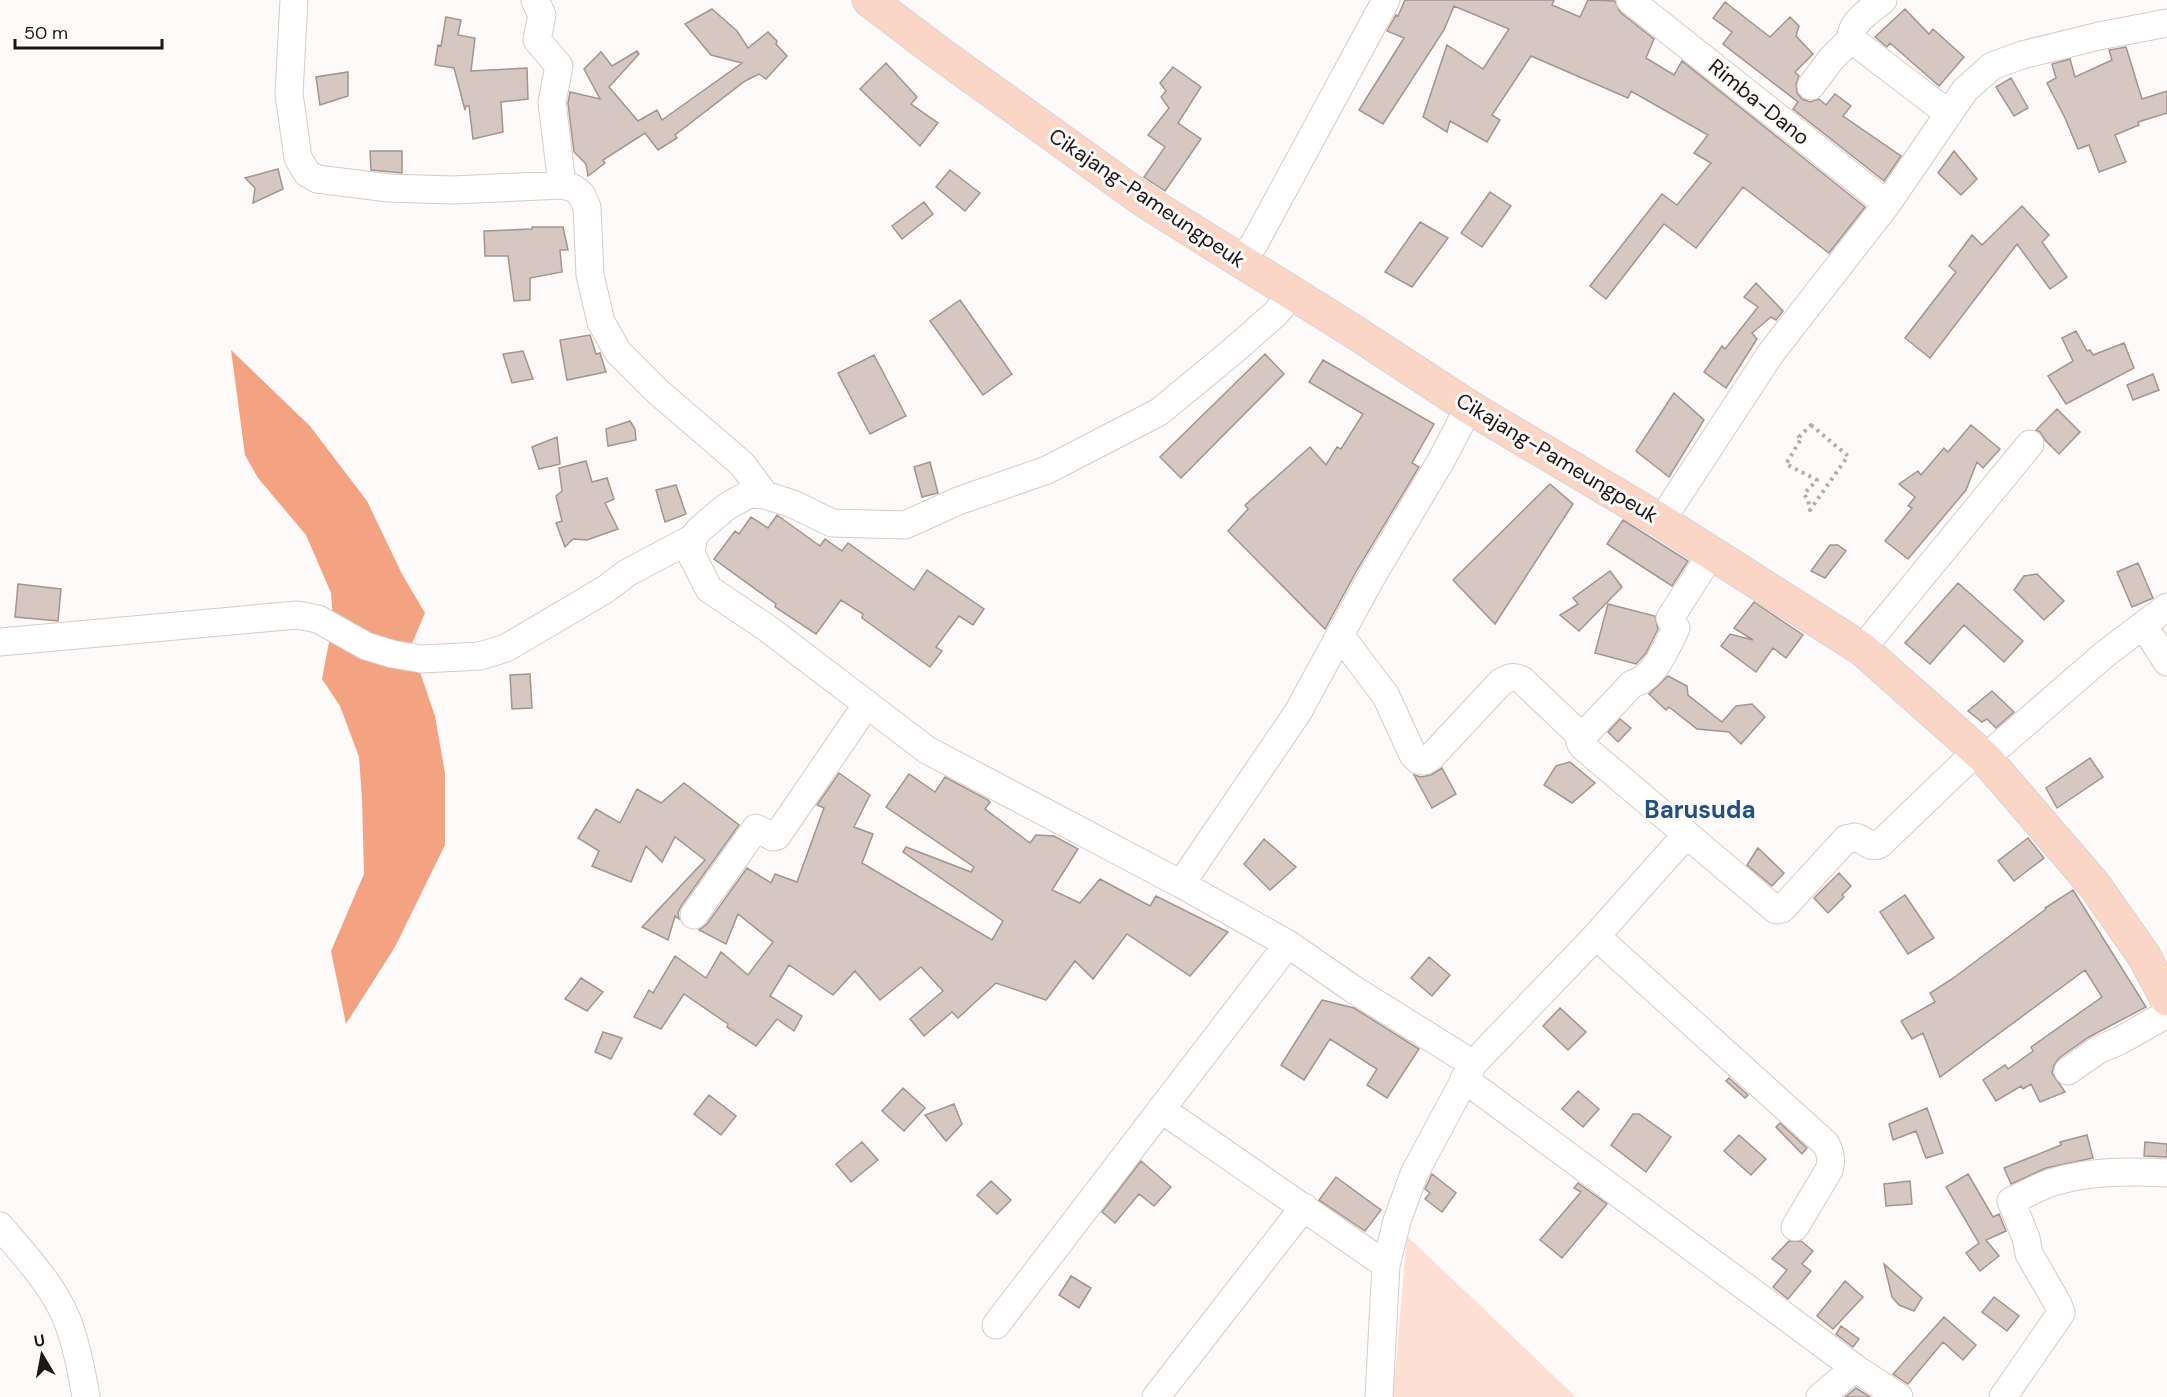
<svg xmlns="http://www.w3.org/2000/svg" width="2167" height="1397" viewBox="0 0 2167 1397" font-family="'DM Sans',sans-serif">
  <style>
    .green { fill: #fddfd3 }
    .water { fill: #f4a382 }
    .building { fill: #d6c7c1; stroke: #a3948f; stroke-width: 1.5 }
    .lines { fill: none; stroke-linecap: round; stroke-linejoin: round }
    .minor-casing { stroke: #d9cac4; stroke-width: 29 }
    .major-casing { stroke: #d6d5d5; stroke-width: 35 }
    .path { stroke: #b2aead; stroke-width: 4; stroke-dasharray: 3 4.5; stroke-linecap: butt }
    .minor { stroke: #fff; stroke-width: 27 }
    .major { stroke: #fbd5c5; stroke-width: 33 }
    .labels { text-anchor: middle; dominant-baseline: central; stroke-width: 6; stroke-linejoin: round; paint-order: stroke }
    .street-label { font-size: 21px; fill: #1c1715; stroke: #fdfaf9 }
    .quarter-label { font-size: 24px; font-weight: bold; fill: #1f4f83; stroke: #fdfaf9 }
  </style>
  <rect width="100%" height="100%" fill="#fdfaf9"/>
  <path class="green" d="M1407 1236 1576 1397H1393Z"/>
  <path class="water" d="M231 350 310 426 367 501 402 574 425 613 411 646 435 716 445 773V845L395 947 346 1024 331 951 364 874 362 799 359 757 340 706 322 679 333 621 331 593 306 535 258 478 245 455Z"/>
  <path class="building" d="M1405 0H1554L1552 5 1580 17 1588 0 1615 1 1620 12 1654 39 1646 58 1674 75 1682 61 1865 207 1829 253 1743 187 1696 248 1664 224 1606 299 1590 286 1662 194 1677 205 1711 163 1694 153 1708 135 1631 91 1628 98 1531 56 1492 115 1500 120 1487 142 1450 121 1447 132 1423 117 1447 45 1483 69 1509 29 1454 6 1444 30 1383 124 1359 110 1404 38 1387 31 1396 15 1398 16Z
    M1725 2 1770 37 1790 17 1799 26 1796 36 1813 54 1795 72 1799 76 1796 84 1797 93 1802 99 1810 102 1819 99 1826 105 1835 94 1851 106 1843 116 1901 156 1884 181 1793 109 1798 102 1723 44 1732 32 1713 18Z
    M712 9 737 31 748 48 768 32 777 41 776 44 787 56 766 79 759 74 745 81 675 135 677 138 658 150 645 133 603 160 605 163 588 176 586 164 574 152 568 103 570 92 600 99 584 69 601 52 612 66 637 51 639 54 609 87 638 121 657 110 662 120 742 63 711 55 685 24Z
    M1905 9 1929 34 1933 29 1964 57 1939 86 1890 43 1887 47 1875 37Z
    M446 17 461 20 458 35 475 38 471 71 527 68 528 99 501 102 503 132 473 139 469 106H466L465 110 454 68 435 65 438 45 441 46Z
    M2126 47 2142 99 2167 91V113L2138 122 2139 125 2115 135 2126 162 2099 172 2089 145 2078 149 2065 118 2047 83 2056 78 2052 64 2070 59 2075 77 2112 60 2109 50Z
    M886 63 917 97 911 104 938 123 920 146 860 89Z
    M1173 67 1201 87 1178 123 1201 139 1165 191 1144 177 1165 147 1148 135 1169 108 1161 97 1166 91 1160 83Z
    M348 72V96L320 105 316 77Z
    M2011 78 2028 108 2014 116 1996 87Z
    M370 151H402V173L371 170Z
    M1954 151 1977 179 1961 195 1938 173Z
    M278 169 283 189 253 203 255 188 245 178Z
    M950 170 980 193 965 211 936 187Z
    M1490 192 1511 206 1482 247 1461 233Z
    M924 202 933 214 902 239 892 226Z
    M2022 206 2049 235 2042 242 2067 277 2050 289 2017 244 1930 358 1905 338 1956 272 1949 266 1972 235 1982 245Z
    M1420 222 1448 238 1412 287 1385 272Z
    M532 227H563L568 250H560L562 272 530 278V300L514 301 508 256H485L484 231 532 229Z
    M1756 283 1783 311 1776 320 1771 317 1752 333 1757 339 1726 388 1704 372 1722 346 1725 349 1758 307 1744 297Z
    M960 300 1012 374 983 395 930 321Z
    M2076 331 2087 351 2090 350 2093 355 2124 343 2134 368 2066 404 2048 376 2073 361 2062 338Z
    M590 335 596 354 600 353 606 372 567 380 560 340Z
    M523 351 533 379 512 383 503 354Z
    M1265 354 1284 374 1181 478 1160 457Z
    M874 355 906 416 870 434 838 373Z
    M1323 360 1434 424 1412 463 1419 467 1357 570 1325 629 1228 531 1248 509 1245 505 1310 447 1326 465 1337 447 1341 449 1363 414 1309 382Z
    M2153 374 2159 390 2133 400 2127 385Z
    M1674 393 1704 420 1669 477 1636 451Z
    M2057 409 2080 432 2059 454 2045 440 2040 432 2036 430Z
    M630 421 635 429 636 440 608 446 606 429Z
    M1971 425 2000 449 1983 468 1977 462 1966 490 1908 559 1885 541 1912 508 1908 506 1915 497 1899 484 1918 471 1921 475 1944 448 1948 452Z
    M557 437 560 464 539 469 532 447Z
    M586 461 592 482 607 478 614 499 605 503 618 529 587 540 573 539 565 547 556 523 562 521 556 496 562 491 559 468Z
    M930 462 938 493 922 497 914 467Z
    M1550 484 1573 504 1495 624 1453 580Z
    M676 485 686 514 665 522 656 490Z
    M777 515 820 546 825 539 842 551 848 543 914 590 927 570 984 609 973 625 959 616 936 647 942 651 930 667 862 618 863 614 841 600 816 634 775 607 776 604 714 559 735 531 739 534 751 517 768 528Z
    M1623 520 1688 561 1672 586 1607 544Z
    M1830 545H1838L1846 551 1825 578 1811 571Z
    M2138 563 2153 598 2132 607 2117 572Z
    M1610 571 1622 587 1579 631 1560 615 1578 604 1573 598Z
    M2037 574 2064 601 2044 620 2014 590 2024 576Z
    M1958 583 2023 641 2004 662 1964 625 1930 664 1905 643Z
    M18 584 61 589 58 621 15 617Z
    M1754 602 1803 635 1786 658 1773 648 1756 672 1721 646 1730 634 1753 640 1734 628Z
    M1608 604 1655 616 1658 629 1646 653 1636 664 1595 653Z
    M530 674 532 708 512 709 510 675Z
    M1668 676 1687 686 1688 695 1722 722 1736 706 1752 704 1765 717 1741 744 1729 732 1697 729 1669 707 1666 710 1649 694Z
    M1992 691 2014 712 1996 728 1987 719 1982 722 1968 711Z
    M1620 719 1631 728 1618 742 1608 732Z
    M2090 758 2103 777 2057 808 2046 788Z
    M1570 762 1595 783 1572 803 1544 785 1556 766Z
    M1442 768 1456 794 1432 808 1414 775 1421 777 1431 775Z
    M839 773 870 795 854 827 873 834 862 863 992 940 1003 921 903 852 906 847 971 872 974 867 886 807 909 774 935 792 945 777 988 800 990 802 985 809 1030 843 1036 835 1054 836 1078 849 1052 890 1080 903 1100 879 1150 906 1156 896 1228 932 1190 976 1127 934 1093 979 1075 961 1046 1000 996 983 958 1018 952 1012 924 1036 910 1019 943 991 921 967 880 1000 855 971 833 995 789 965 770 996 802 1016 794 1031 777 1019 756 1046 727 1027 728 1024 684 994 661 1029 634 1017 649 990 653 993 675 956 706 978 721 952 748 975 773 942 738 914 726 944 699 930 707 924 747 868 771 883 775 874 797 882 824 808 817 805Z
    M684 783 739 825 681 906 678 913 679 919 675 916 668 940 642 927 705 860 675 837 662 862 646 846 631 882 592 866 599 851 578 838 596 809 620 823 637 789 661 803Z
    M2028 838 2044 858 2014 881 1998 861Z
    M1264 839 1296 867 1270 890 1244 864Z
    M1758 848 1784 873 1772 886 1747 865Z
    M1839 873 1851 886 1842 895 1844 897 1828 913 1814 898Z
    M2073 890 2146 1007 2089 1037 2059 1058 2054 1065 2052 1073 2065 1092 2040 1102 2031 1084 2023 1089 2021 1086 1996 1101 1983 1080 2005 1065 2008 1069 2033 1051 2031 1047 2102 997 2085 970 1940 1077 1923 1033 1912 1039 1901 1021 1935 1002 1930 993 1952 979 2046 909 2045 908Z
    M1905 895 1934 938 1908 954 1880 912Z
    M1429 957 1450 975 1432 996 1411 978Z
    M581 978 603 992 587 1011 565 999Z
    M1322 1000 1354 1008 1419 1049 1387 1098 1367 1085 1377 1069 1330 1039 1304 1080 1281 1065Z
    M1560 1008 1586 1032 1568 1050 1543 1026Z
    M603 1032 622 1038 611 1059 595 1052Z
    M1729 1078 1748 1095 1745 1098 1726 1081Z
    M903 1088 925 1108 904 1131 882 1111Z
    M1578 1091 1599 1109 1583 1127 1562 1109Z
    M709 1095 736 1116 721 1135 694 1114Z
    M954 1104 962 1124 946 1141 925 1115Z
    M1927 1108 1943 1153 1926 1158 1916 1131 1893 1140 1889 1124Z
    M1633 1114H1639L1671 1137 1646 1172 1611 1145Z
    M1780 1123 1807 1148 1802 1154 1776 1127Z
    M1739 1135 1766 1159 1751 1175 1724 1151Z
    M2087 1135 2093 1158 2046 1168 2011 1184 2004 1168 2061 1145 2060 1142Z
    M862 1142 878 1160 851 1182 836 1164Z
    M2145 1142 2167 1144V1157L2144 1156Z
    M1141 1161 1171 1187 1154 1206 1139 1194 1115 1223 1102 1212Z
    M1432 1174 1456 1193 1442 1212 1425 1199 1430 1193 1425 1189Z
    M1968 1174 1993 1217 1999 1214 2006 1231 1986 1240 1999 1256 1980 1271 1966 1253 1979 1243 1946 1187Z
    M1336 1177 1381 1210 1365 1231 1319 1200Z
    M991 1181 1011 1200 997 1214 977 1195Z
    M1910 1181 1912 1204 1886 1206 1884 1184Z
    M1578 1183 1607 1204 1562 1258 1540 1240 1581 1192 1574 1188Z
    M1789 1241H1801L1813 1251 1802 1264 1811 1271 1788 1299 1773 1287 1787 1270 1772 1259Z
    M1884 1264 1922 1298 1914 1311 1899 1305 1892 1297Z
    M1071 1276 1091 1288 1079 1308 1059 1295Z
    M1845 1281 1863 1297 1833 1329 1817 1316Z
    M1994 1297 2019 1316 2007 1331 1982 1312Z
    M1944 1317 1976 1345 1963 1360 1943 1342 1908 1384 1893 1374Z
    M1841 1326 1859 1339 1853 1347 1836 1334Z
    M1856 1388 1870 1397H1845Z"/>
  <g class="lines">
    <g class="minor-casing">
      <path id="minor" d="M294 0 289 94 298 158 307 173 317 179 389 188 453 190 562 185 573 188 581 194 587 207 590 275 601 322 618 352 657 391 742 464 765 495
        M535 0 542 15 537 40 559 66 552 102 562 185
        M1630 0 1887 204
        M1883 0C1871 10 1850 22 1851 39L1949 114
        M1811 86 1832 58 1851 39
        M1240 261 1254 244 1386 0
        M1293 294 1275 314 1233 351 1159 412 1047 470 958 501 905 525 832 523 793 504 765 495 749 494 726 507 699 530 693 538 691 554 709 589 767 628 927 750 1181 884 1288 944 1353 989 1473 1064 1414 1174 1397 1221 1386 1265 1379 1397
        M1661 521 1771 353 1887 204 1965 90 1992 66 2022 55 2099 36 2167 23
        M2143 625 2167 662
        M1340 635 1386 696 1413 755 1418 760 1424 761 1431 757 1501 682C1509 677 1514 676 1522 680L1582 737 1580 742 1582 746 1776 910 1782 909 1846 839 1855 837C1865 839 1870 850 1880 844L1977 751
        M0 642 297 615 318 619 366 646 392 654 422 659 480 656 506 648 606 589 627 573 693 538
        M1862 649 2030 444
        M1582 737 1632 684C1655 678 1666 648 1676 628L1670 618 1712 553
        M1985 758 2105 654 2167 607
        M1181 884 1298 712 1371 578 1442 459 1469 407
        M694 915 756 828 773 837 777 836 867 704
        M1596 936 1826 1144C1831 1153 1832 1160 1829 1170L1795 1227
        M1473 1064 1596 936 1686 835
        M2068 1071 2098 1050 2119 1041 2167 1014
        M1464 1079 1855 1368 1899 1397
        M1161 1109 1386 1265
        M0 1226C25 1256 56 1288 69 1325 77 1348 82 1373 86 1397
        M996 1325 1288 944
        M1156 1397 1304 1207
        M1820 1397 1855 1368
        M2003 1397 2061 1313 2058 1304 2029 1254 2026 1238 2011 1201C2024 1195 2037 1188 2050 1183 2087 1171 2128 1171 2167 1173"/>
    </g>
    <g class="major-casing">
      <path id="major" d="M869 0 939 53 1145 201 1356 333 1469 407 1661 521 1862 649 1985 758 2095 886 2144 956 2167 999"/>
    </g>
    <path class="path" d="M1811 425 1848 456 1810 510 1808 500 1804 494 1817 480 1786 464 1801 439 1799 437Z"/>
    <use href="#minor" class="minor"/>
    <use href="#major" class="major"/>
  </g>
  <g class="labels">
    <g class="street-label">
      <text transform="translate(1759 102) rotate(39)">Rimba-Dano</text>
      <text transform="translate(1147 198) rotate(34)">Cikajang-Pameungpeuk</text>
      <text transform="translate(1557 458) rotate(31)">Cikajang-Pameungpeuk</text>
    </g>
    <g class="quarter-label">
      <text x="1700" y="809">Barusuda</text>
    </g>
  </g>
  <g transform="translate(42 1355) rotate(350)" stroke="#fdfaf9" stroke-width="4.5" paint-order="stroke">
  <path d="M0-4.5L10 22L0 15L-10 22Z" fill="#1c1715"/>
  <text y="-9" font-size="16" font-weight="bold" text-anchor="middle" fill="#1c1715">U</text>
  </g>
  <path d="M15 39v9h147v-9" fill="none" stroke="#1c1715" stroke-width="3"/>
  <text x="24" y="39" font-size="18" fill="#1c1715" stroke="#fdfaf9" stroke-width="4.5" paint-order="stroke">50 m</text>
</svg>
